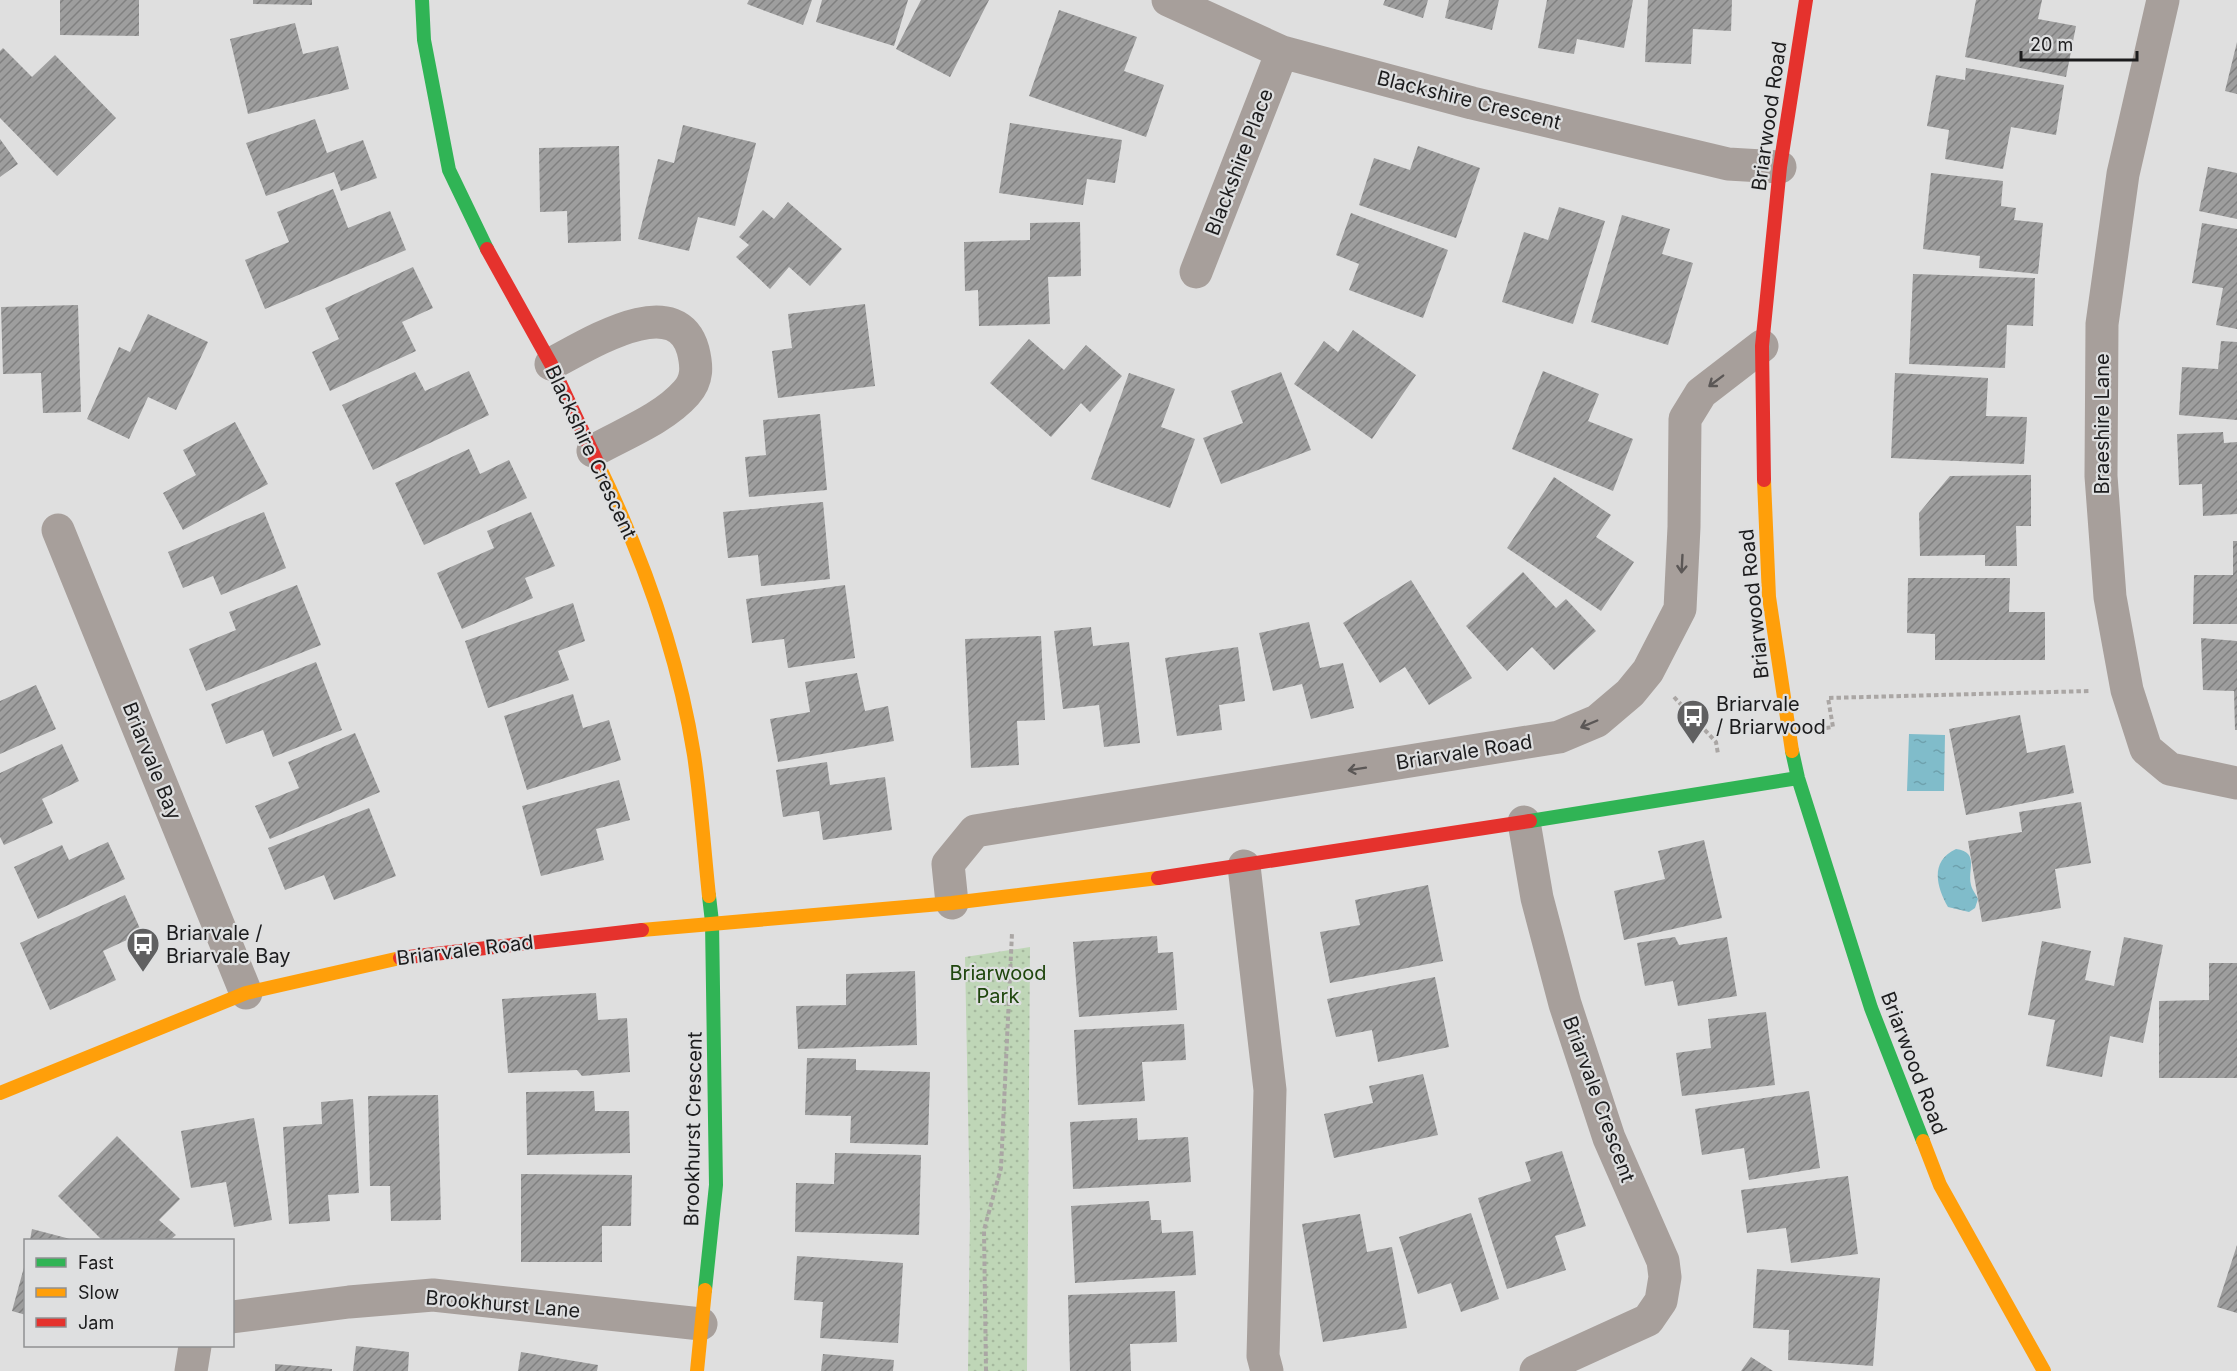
<svg xmlns="http://www.w3.org/2000/svg" width="2237" height="1371" viewBox="0 0 2237 1371" font-family="Inter,sans-serif">
  <style>
    .grass { fill: url(#grass-dots) }
    .water { fill: url(#water-ripples) }
    .building { fill: url(#building-hatch) }
    .lines { fill: none; stroke-linecap: round; stroke-linejoin: round }
    .path { stroke: #aaa6a4; stroke-width: 4; stroke-dasharray: 4.5 3; stroke-linecap: butt }
    .street { stroke: #a79f9b; stroke-width: 33 }
    .fast { stroke: #30b455; stroke-width: 14 }
    .slow { stroke: #ff9f0a; stroke-width: 14 }
    .jam { stroke: #e5322d; stroke-width: 14 }
    .oneway { stroke: #5b5756 }
    .labels { text-anchor: middle; dominant-baseline: central; stroke-width: 4.5; stroke-linejoin: round; paint-order: stroke }
    .street-label { font-size: 20px; fill: #1c1c1d; stroke: #dedfe0 }
    .poi-label { font-size: 20px; fill: #1c1c1d; stroke: #dedfe0; text-anchor: start }
    .park-label { font-size: 20px; fill: #1f460d; stroke: #dedfe0 }
  </style>
  <defs>
    <pattern id="grass-dots" width="8" height="8" patternUnits="userSpaceOnUse" patternTransform="scale(1.5)"><rect width="8" height="8" fill="#bfd6b7"/><path d="M2 2h.1M6 6h.1" fill="none" stroke="#a4b79d" stroke-width="1.8" stroke-linecap="round"/></pattern>
    <pattern id="water-ripples" width="26" height="14" patternUnits="userSpaceOnUse" patternTransform="scale(1.5)"><rect width="26" height="14" fill="#80bcca"/><path d="M2 4q2-2 4 0t4 0M15 11q2-2 4 0t4 0" fill="none" stroke="#6ea1ad"/></pattern>
    <pattern id="building-hatch" width="6" height="6" patternUnits="userSpaceOnUse" patternTransform="scale(1.5)"><rect width="6" height="6" fill="#9e9e9e"/><path d="M-1 1l2-2M0 6l6-6M5 7l2-2" fill="none" stroke="#808080"/></pattern>
  </defs>
  <rect width="100%" height="100%" fill="#dfdfdf"/>
  <path class="grass" d="M1030 947 1027 1371H968L970 1214 965 957Z"/>
  <path class="water" d="M1909 734 1945 735 1944 791H1907Z
    M1956 849C1980 852 1967 870 1971 885 1972 890 1976 894 1978 899L1975 908 1969 912 1948 907C1936 886 1930 861 1956 849Z"/>
  <path class="building" d="M60 0H139V36L60 35Z
    M253 0H312V5L253 4Z
    M749 0H812L803 25 747 4Z
    M822 0H908L894 46 816 22Z
    M921 0H989L950 77 896 49Z
    M1385 0H1428L1423 18 1383 5Z
    M1449 0H1499L1492 30 1445 18Z
    M1547 0H1633L1624 48 1577 39 1574 54 1538 48Z
    M1648 0H1732L1731 31 1693 29 1691 64 1645 62Z
    M1976 0H2042L2038 19 2076 26 2066 77 1965 57Z
    M1059 10 1137 37 1124 71 1164 85 1146 137 1029 96Z
    M295 23 303 54 338 46 349 89 248 114 230 39Z
    M2237 42V94L2225 91Z
    M3 48 32 77 55 55 116 118 57 176 0 118V51Z
    M1966 68 2064 85 2056 135 2011 127 2003 169 1945 159 1949 130 1927 126 1936 75 1965 80Z
    M315 119 327 153 363 140 377 178 341 191 334 172 266 196 246 143Z
    M1010 123 1122 140 1115 183 1087 179 1083 205 999 193Z
    M683 125 756 143 735 226 698 217 689 251 638 239 658 159 674 163Z
    M0 139 18 164 0 177Z
    M619 146 621 241 568 243 567 211 540 212 539 148Z
    M1418 146 1480 168 1456 238 1359 205 1374 158 1410 170Z
    M2208 167 2237 173V219L2199 211Z
    M1931 173 2003 181 2001 206 2016 208 2014 220 2043 223 2038 274 1979 268 1980 256 1923 249Z
    M333 189 348 228 390 211 406 250 265 309 245 260 289 242 277 212Z
    M788 202 842 249 810 286 789 267 770 289 736 257 749 245 739 237 763 210 774 219Z
    M1559 207 1605 221 1573 324 1502 302 1524 232 1548 240Z
    M1351 213 1448 250 1423 318 1349 290 1359 264 1336 255Z
    M1622 215 1670 229 1662 254 1693 263 1668 345 1591 322Z
    M1080 222 1081 276 1048 277 1050 324 979 326 978 290 965 291 964 242 1030 240V223Z
    M2202 223 2237 229V329L2216 325 2223 288 2192 283Z
    M413 267 433 308 402 322 416 351 330 391 312 352 339 339 325 308Z
    M1913 274 2035 278 2033 326 2007 325 2005 368 1909 364Z
    M865 304 875 386 778 398 772 351 792 348 788 314Z
    M78 305 81 412 43 413 41 373 3 374 1 307Z
    M148 314 208 342 176 410 148 397 129 439 87 419 119 347 130 352Z
    M1353 330 1416 375 1372 439 1294 384 1324 341 1338 352Z
    M1029 339 1064 370 1086 345 1122 376 1090 412 1081 403 1051 437 990 383Z
    M2221 341 2237 342V420L2179 415 2182 367 2218 369Z
    M469 371 489 415 373 470 342 405 415 372 425 391Z
    M1543 371 1599 394 1588 421 1633 439 1613 491 1512 449Z
    M1281 372 1311 450 1221 484 1203 438 1243 423 1231 391Z
    M1129 373 1175 389 1161 427 1195 439 1170 508 1091 479Z
    M1895 373 1988 378 1986 416 2027 417 2024 464 1891 458Z
    M820 414 827 490 749 497 745 457 766 455 763 420Z
    M235 422 268 484 183 530 163 493 196 475 183 450Z
    M2223 432 2224 443 2237 442V514L2203 516 2202 484 2179 485 2177 434Z
    M469 449 480 474 509 460 527 498 424 545 395 483Z
    M2031 475V526H2016L2017 566H1985V555L1920 556 1919 513 1950 476Z
    M1554 477 1611 515 1596 537 1634 562 1601 611 1507 548Z
    M823 502 830 579 761 586 758 555 728 558 723 512Z
    M264 512 286 568 221 595 213 576 183 588 168 552Z
    M531 512 555 566 525 578 533 598 462 629 437 573 494 548 487 531Z
    M2233 541H2237V624H2193L2194 575H2233Z
    M1523 572 1556 608 1566 599 1596 631 1554 670 1532 647 1507 671 1466 626Z
    M1908 578H2010L2009 612H2045V660H1935V634L1907 633Z
    M1411 580 1472 678 1429 705 1405 667 1380 683 1343 623Z
    M297 585 321 645 206 691 189 649 236 630 229 612Z
    M845 585 855 658 788 668 784 639 752 643 746 599Z
    M573 603 585 641 558 651 569 680 488 708 465 641Z
    M1309 622 1320 668 1343 663 1354 708 1311 719 1302 684 1273 691 1259 633Z
    M1091 627 1093 646 1129 642 1140 743 1104 747 1099 705 1063 709 1054 631Z
    M1041 636 1045 720 1017 721 1019 765 971 768 965 639Z
    M2201 638 2237 641V730H2235L2234 691 2203 690Z
    M1238 647 1245 701 1219 705 1222 730 1177 736 1165 658Z
    M316 662 342 730 273 757 263 730 226 744 211 704Z
    M857 673 865 711 888 706 894 741 778 762 770 719 810 712 805 682Z
    M36 685 56 729 0 754V701Z
    M573 694 583 728 609 720 621 760 527 790 504 716Z
    M2020 715 2027 753 2065 745 2074 793 1966 815 1949 729Z
    M355 733 380 792 270 839 255 806 299 788 288 762Z
    M62 744 79 781 42 799 53 823 4 845 0 837V773Z
    M827 762 830 785 885 777 892 830 823 840 819 811 783 817 776 770Z
    M619 780 630 820 596 829 604 860 541 876 522 806Z
    M2081 802 2091 863 2055 869 2061 908 1982 922 1968 841 2022 832 2019 812Z
    M369 808 396 876 334 900 324 875 285 890 268 848Z
    M1704 840 1722 918 1624 940 1614 891 1665 879 1658 851Z
    M108 842 125 879 38 919 14 867 62 845 69 860Z
    M1428 885 1443 961 1330 983 1320 932 1360 925 1355 900Z
    M125 895 142 933 103 951 116 980 50 1010 20 943Z
    M1157 936 1158 953 1173 952 1177 1010 1079 1017 1073 942Z
    M1675 937 1679 945 1727 937 1737 996 1678 1006 1673 981 1645 986 1637 943Z
    M2124 937 2163 945 2143 1043 2110 1036 2102 1077 2046 1066 2055 1020 2028 1015 2042 941 2091 951 2085 980 2114 986Z
    M2209 963H2237V1078H2159V1001L2209 1000Z
    M915 971 917 1045 798 1049 796 1006 846 1005V974Z
    M1435 977 1449 1047 1378 1062 1372 1030 1336 1037 1327 999Z
    M596 993 598 1020 627 1018 630 1072 582 1076 577 1070 508 1073 502 999Z
    M1766 1012 1775 1085 1682 1096 1676 1053 1711 1048 1708 1019Z
    M1184 1024 1186 1060 1142 1062 1145 1101 1078 1105 1074 1030Z
    M807 1058 856 1059V1070L930 1072 928 1145 850 1143 851 1116 805 1115Z
    M1423 1074 1438 1135 1334 1158 1324 1114 1373 1103 1369 1086Z
    M594 1091 595 1111H629L630 1153 527 1155 526 1092Z
    M1809 1091 1820 1168 1749 1180 1744 1148 1702 1155 1695 1109Z
    M438 1095 441 1220 391 1221 390 1186H370L368 1096Z
    M353 1099 359 1193 328 1195 330 1221 289 1224 283 1127 322 1124 321 1102Z
    M254 1118 272 1220 234 1227 226 1182 191 1188 181 1131Z
    M1137 1118 1138 1140 1188 1137 1191 1182 1073 1189 1070 1122Z
    M117 1136 180 1199 159 1220 176 1235 170 1240H102L58 1196Z
    M1562 1151 1586 1226 1555 1236 1566 1270 1507 1289 1478 1198 1531 1181 1525 1162Z
    M835 1153 921 1155 919 1235 795 1232 796 1183 834 1184Z
    M521 1174 632 1175 631 1226H602V1262H521Z
    M1848 1176 1858 1254 1791 1263 1786 1228 1747 1233 1741 1190Z
    M1149 1201 1151 1220H1161L1162 1233 1193 1231 1196 1275 1075 1283 1071 1206Z
    M1471 1213 1499 1299 1461 1312 1451 1283 1418 1294 1399 1237Z
    M1360 1214 1367 1252 1392 1247 1407 1328 1323 1342 1302 1224Z
    M32 1229 74 1240H30Z
    M2237 1245V1313L2217 1307Z
    M797 1256 903 1263 898 1343 820 1338 823 1302 794 1300Z
    M26 1260V1315L12 1311Z
    M1757 1269 1880 1278 1873 1366 1788 1360 1789 1330 1753 1328Z
    M1175 1291 1177 1342 1130 1344 1131 1371H1070L1068 1295Z
    M356 1346 409 1352 408 1371H353Z
    M521 1352 598 1365 597 1371H518Z
    M823 1354 894 1360 893 1371H821Z
    M1751 1357 1773 1371H1741Z
    M275 1364 332 1369V1371H275Z"/>
  <g class="lines">
    <path class="path" d="M1674 697 1716 742 1718 754
      M1826 728 1833 727 1828 698 2090 691
      M986 1371 984 1230 1001 1168 1012 933"/>
    <path class="street" d="M1168 0 1282 52 1472 103 1728 164 1780 167
      M2163 0 2123 174 2102 324 2101 476 2110 597 2127 690 2146 749 2170 769 2237 783
      M1196 272 1282 52
      M551 364C583 348 675 287 693 350 697 366 698 380 686 393 663 419 623 434 593 451
      M58 530 246 993
      M1524 822 1537 898 1565 1004 1609 1138 1663 1261 1665 1277 1661 1301 1648 1320 1536 1371
      M1244 866 1270 1090 1263 1356 1267 1371
      M952 903 948 864 975 831 1559 737 1597 721 1630 693 1648 671 1680 609 1684 527 1685 419 1701 393 1762 346
      M232 1317 349 1302 433 1295 701 1324
      M191 1371 195 1346"/>
    <path class="fast" d="M422 0 424 40 449 170 487 249
      M1792 751 1798 778 1871 1008 1923 1141
      M1530 821 1798 778
      M705 1290 716 1185 712 922 709 896"/>
    <path class="slow" d="M598 464C642 555 678 654 694 755 701 802 704 849 709 896
      M1764 480 1769 597 1792 751
      M642 930 952 903 1158 878
      M0 1093 246 993 400 958
      M1923 1141 1940 1185 2044 1371
      M697 1371 705 1290"/>
    <path class="jam" d="M487 249 551 364 598 464
      M1764 480 1762 346 1780 167 1806 0
      M1158 878 1530 821
      M400 958 642 930"/>
  </g>
  <defs><path id="oneway-shaft" d="M-6 0H5M1.5-3L5.5 0L1.5 3" fill="none" stroke-width="1.6" stroke-linecap="round" stroke-linejoin="round" transform="scale(1.5)"/></defs>
  <g class="oneway">
    <use href="#oneway-shaft" transform="translate(1716 381) rotate(143)"/>
    <use href="#oneway-shaft" transform="translate(1682 564) rotate(93)"/>
    <use href="#oneway-shaft" transform="translate(1589 724) rotate(157)"/>
    <use href="#oneway-shaft" transform="translate(1357 769) rotate(171)"/>
  </g>
  <defs>
    <g id="bus-pin" transform="scale(1.725)"><path d="M0 17L-7.5 6A9.5 9.5 0 1 1 7.5 6Z" fill="#606061" stroke="#dedfe0"/><path d="M-5-6H5V4H4V6H2V4H-2V6H-4V4H-5ZM-3.5-4V0h7V-4ZM-3.5 1.2v1.5H-2V1.2ZM2 1.2v1.5H3.5V1.2Z" fill="#fff"/></g>
  </defs>
  <g fill-rule="evenodd">
    <use href="#bus-pin" x="1693" y="716"/>
    <use href="#bus-pin" x="143" y="944"/>
  </g>
  <g class="labels">
    <g class="street-label">
      <text transform="translate(1469 100) rotate(14)">Blackshire Crescent</text>
      <text transform="translate(1769 116) rotate(-82)">Briarwood Road</text>
      <text transform="translate(1239 162) rotate(-69)">Blackshire Place</text>
      <text transform="translate(2102 424) rotate(-90)">Braeshire Lane</text>
      <text transform="translate(591 452) rotate(65)">Blackshire Crescent</text>
      <text transform="translate(1754 604) rotate(-96)">Briarwood Road</text>
      <text transform="translate(1464 752) rotate(-9)">Briarvale Road</text>
      <text transform="translate(152 761) rotate(68)">Briarvale Bay</text>
      <text transform="translate(465 950) rotate(-7)">Briarvale Road</text>
      <text transform="translate(1914 1063) rotate(69)">Briarwood Road</text>
      <text transform="translate(1599 1099) rotate(70)">Briarvale Crescent</text>
      <text transform="translate(693 1129) rotate(-89)">Brookhurst Crescent</text>
      <text transform="translate(503 1304) rotate(5)">Brookhurst Lane</text>
    </g>
    <g class="poi-label">
      <text x="1716" y="704">Briarvale<tspan x="1716" dy="23">/ Briarwood</tspan></text>
      <text x="166" y="933">Briarvale /<tspan x="166" dy="23">Briarvale Bay</tspan></text>
    </g>
    <g class="park-label">
      <text x="998" y="973">Briarwood<tspan x="998" dy="23">Park</tspan></text>
    </g>
  </g>
  <rect x="24" y="1239" width="210" height="108" fill="#dedfe0" stroke="#909192" stroke-width="1.5"/>
  <rect x="36" y="1258" width="30" height="9" fill="#30b455" stroke="#909192" stroke-width="1.5"/>
  <text x="78" y="1269" font-size="18" fill="#1c1c1d">Fast</text>
  <rect x="36" y="1288" width="30" height="9" fill="#ff9f0a" stroke="#909192" stroke-width="1.5"/>
  <text x="78" y="1299" font-size="18" fill="#1c1c1d">Slow</text>
  <rect x="36" y="1318" width="30" height="9" fill="#e5322d" stroke="#909192" stroke-width="1.5"/>
  <text x="78" y="1329" font-size="18" fill="#1c1c1d">Jam</text>
  <path d="M2021 51v9h116v-9" fill="none" stroke="#1c1c1d" stroke-width="3"/>
  <text x="2030" y="51" font-size="18" fill="#1c1c1d" stroke="#dedfe0" stroke-width="4.5" paint-order="stroke">20 m</text>
</svg>
